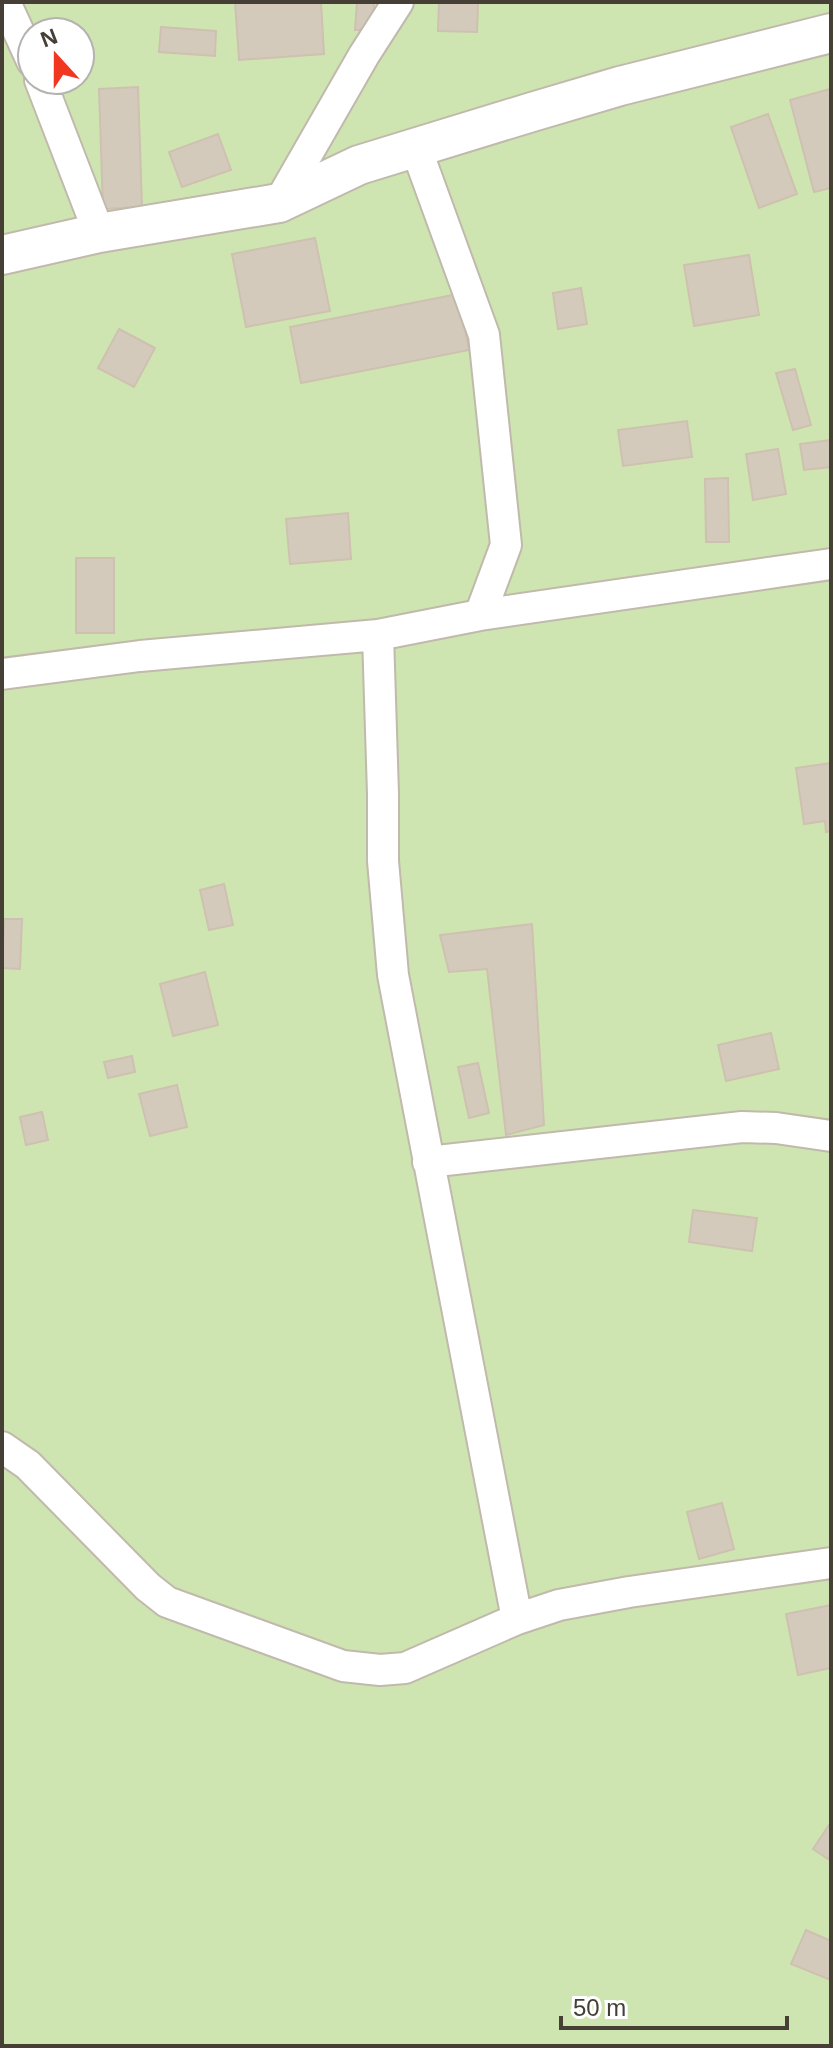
<svg xmlns="http://www.w3.org/2000/svg" width="833" height="2048" viewBox="0 0 833 2048" font-family="Arial,sans-serif">
  <style>
    .green { fill: #cfe5b1; fill-rule: evenodd }
    .building { fill: #d4cabc; stroke: #cec1b0; stroke-width: 2 }
    .lines { fill: none; stroke-linecap: round; stroke-linejoin: round }
    .minor-casing { stroke: #c0b9ac; stroke-width: 34 }
    .tertiary-casing { stroke: #c0b9ac; stroke-width: 42 }
    .minor { stroke: #fff; stroke-width: 30 }
    .tertiary { stroke: #fff; stroke-width: 38 }
  </style>
  <rect width="100%" height="100%" fill="#f2eee6"/>
  <path class="green" d="M2 2H831V2046H2ZM32 32H80V80H32Z"/>
  <path class="building" d="M235 2H321L324 54 239 60Z
    M357 2 374 3 372 30H355Z
    M439 2H478L477 32 438 31Z
    M161 27 216 31 215 56 159 52Z
    M138 87 142 207 103 209 99 89Z
    M830 89 831 188 814 192 790 100Z
    M768 114 797 194 759 208 731 127Z
    M218 134 231 170 182 187 169 152Z
    M315 238 330 311 246 327 232 254Z
    M749 255 759 315 694 326 684 265Z
    M581 288 587 324 558 329 553 293Z
    M458 294 469 350 301 383 290 327Z
    M119 329 155 348 134 387 98 368Z
    M795 369 811 425 793 430 776 373Z
    M687 421 692 457 623 466 618 430Z
    M831 440V467L804 470 800 444Z
    M778 449 786 494 753 500 746 454Z
    M728 478 729 542H706L705 479Z
    M348 513 351 559 290 564 286 519Z
    M76 558H114V633H76Z
    M831 763V831L826 832 825 821 804 824 796 768Z
    M224 884 233 925 209 930 200 890Z
    M4 919H22L20 969 2 968Z
    M532 924 544 1125 506 1135 487 969 449 972 440 935Z
    M205 972 218 1025 173 1036 160 984Z
    M771 1033 779 1069 726 1081 718 1045Z
    M132 1056 135 1072 108 1078 104 1062Z
    M478 1063 489 1113 469 1118 458 1067Z
    M177 1085 187 1127 150 1136 139 1094Z
    M42 1112 48 1140 26 1145 20 1117Z
    M693 1210 757 1218 752 1251 689 1242Z
    M722 1503 734 1549 699 1559 687 1512Z
    M831 1605V1668L798 1675 786 1614Z
    M831 1822V1861L813 1849Z
    M806 1930 831 1941V1980L791 1964Z"/>
  <g class="lines">
    <g class="minor-casing">
      <path id="minor" d="M5 2 32 61
        M40 80 99 233
        M416 148 484 335 506 545 480 615
        M279 203 364 55 398 2
        M378 635 383 794V861L393 975 517 1619
        M2 674 140 656 378 635 480 615 831 564
        M428 1162 742 1127 776 1128 831 1136
        M2 1447 28 1465 148 1587 167 1602 343 1666 380 1670 405 1668 517 1619 559 1605 629 1592 831 1563"/>
    </g>
    <g class="tertiary-casing">
      <path id="tertiary" d="M2 255 99 233 279 203 359 165 532 112 620 86 831 33"/>
    </g>
    <use href="#minor" class="minor"/>
    <use href="#tertiary" class="tertiary"/>
  </g>
  <rect width="833" height="2048" fill="none" stroke="#453f36" stroke-width="8"/>
  <g transform="translate(56 56) rotate(339)"><circle r="38" fill="#ffffff" stroke="#b5b2af" stroke-width="2"/>
  <path d="M0-6L14 30L0 20L-14 30Z" fill="#f1371f"/>
  <text y="-12" font-size="22" font-weight="bold" text-anchor="middle" fill="#453f36">N</text>
  </g>
  <path d="M561 2016v12h226v-12" fill="none" stroke="#453f36" stroke-width="4"/>
  <text x="573" y="2016" font-size="24" fill="#453f36" stroke="#ffffff" stroke-width="6" paint-order="stroke">50 m</text>
</svg>
